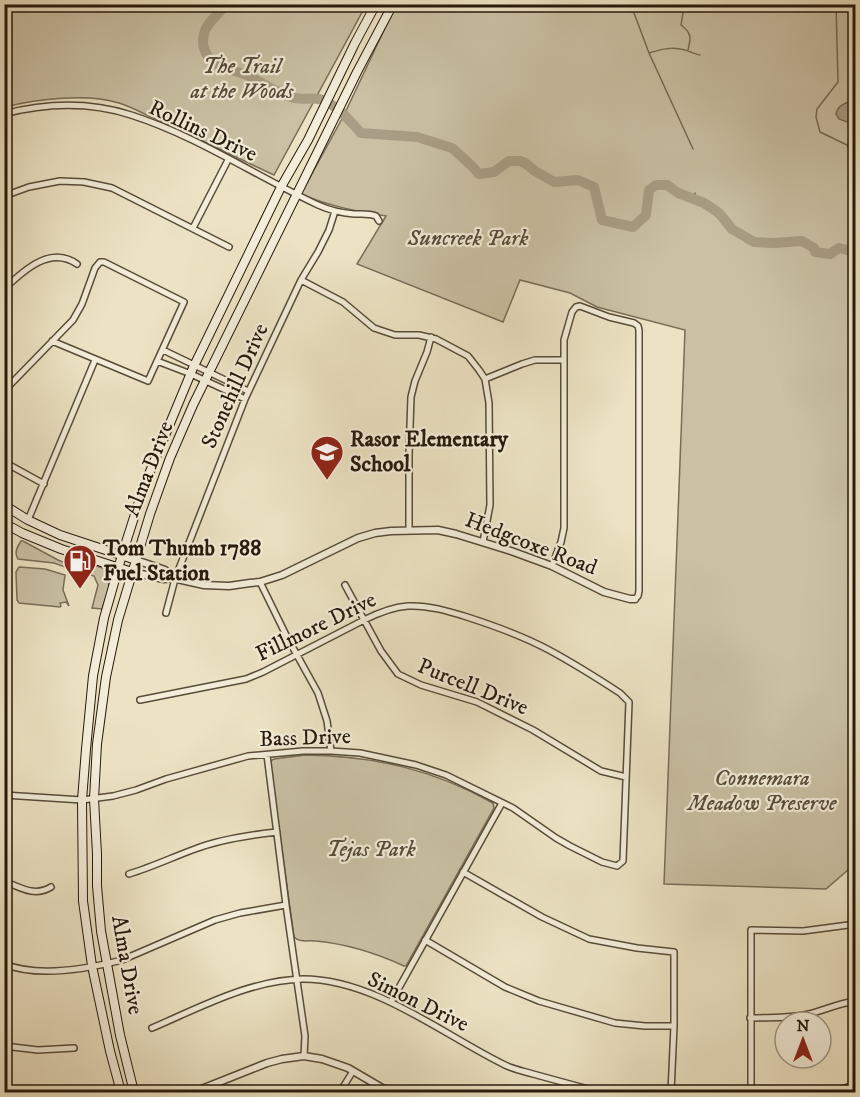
<svg xmlns="http://www.w3.org/2000/svg" width="860" height="1097" viewBox="0 0 860 1097" font-family="'IM FELL DW Pica',serif">
  <style>
    .green { fill: #cac1a5; stroke: #786d58; stroke-width: 1.5 }
    .water { fill: #a99e85; stroke: #756954; stroke-width: 1.5 }
    .lines { fill: none; stroke-linecap: round; stroke-linejoin: round }
    .stream { stroke: #756954; stroke-width: 1.5 }
    .river { stroke: #a99e85; stroke-width: 10 }
    .minor-casing { stroke: #584c39; stroke-width: 8 }
    .tertiary-casing { stroke: #584c39; stroke-width: 9 }
    .secondary-casing { stroke: #26190b; stroke-width: 10 }
    .minor { stroke: #f3edd9; stroke-width: 5 }
    .tertiary { stroke: #f3edd9; stroke-width: 6 }
    .secondary { stroke: #f3edd9; stroke-width: 8 }
    .labels { text-anchor: middle; dominant-baseline: central; stroke-width: 4.5; stroke-linejoin: round; paint-order: stroke }
    .park-label { font-size: 22px; font-style: italic; fill: #574b39; stroke: #f3edd9 }
    .street-label { font-size: 22px; fill: #26190b; stroke: #f3edd9 }
    .poi-label { font-size: 22px; font-weight: bold; fill: #26190b; stroke: #f3edd9; text-anchor: start }
  </style>
  <rect width="100%" height="100%" fill="#ece3c4"/>
  <filter id="stains"><feTurbulence type="fractalNoise" baseFrequency=".00333" numOctaves="4"/><feColorMatrix values="0 0 0 0 .2 0 0 0 0 .09 0 0 0 0 .02 0 0 0 .5 -.17"/></filter>
  <radialGradient id="worn" r=".72"><stop offset=".6" stop-color="#630" stop-opacity="0"/><stop offset="1" stop-color="#630" stop-opacity=".3"/></radialGradient>
  <path class="green" d="M4 5 5 4 366 5 274 175C235 157 196 137 157 120 144 114 132 107 119 103 87 93 37 99 5 107Z
    M396 5H855L856 863 826 889 664 884 685 330 597 307 570 293 520 280 503 322 357 264 386 216C356 211 328 206 301 194L344 115Z
    M21 541H23L58 560 68 564 65 567 54 563 18 559C14 553 17 547 21 541Z
    M84 562 109 570 112 577 109 582V589L102 609 92 608 98 585 94 576 78 571V565Z
    M19 567 45 569 65 575 63 590 69 606 66 602 60 603 61 606 60 607 19 603 17 600 16 572Z
    M305 755C374 756 432 769 493 803L494 808 406 966H404C376 953 347 944 316 941 308 940 300 943 294 937L270 763 272 760 274 759Z"/>
  <path class="water" d="M855 98V125L839 119 836 114C838 103 848 104 855 98Z"/>
  <g class="lines">
    <path class="stream" d="M629 4 634 13 649 53 693 149
      M682 4 683 13 681 25C692 33 691 38 688 50
      M836 4 838 82 817 109 816 117 820 132 847 145 856 158
      M649 53C659 50 669 47 680 49 686 49 693 54 700 55
      M695 193V200"/>
    <path class="river" d="M226 4C220 14 206 22 204 34 202 41 203 50 208 56 217 69 236 70 249 76 262 83 280 95 295 98 304 100 314 97 323 100 339 107 350 121 361 133L417 137 452 148 472 166 479 174 494 172 509 161H520L525 163 535 171 554 182 578 180 594 187 602 220 633 227 646 215 649 190 656 185H667L678 193 704 203 719 213 732 229 754 242 774 243 802 241 814 248 815 252 830 254 839 248 856 252"/>
    <g class="minor-casing">
      <path id="minor" d="M4 114C46 103 90 102 131 115 197 136 256 176 318 205 329 210 342 213 354 214 361 214 369 213 376 216L379 221
        M4 196 29 187 60 181 84 182 112 188 229 247
        M193 228 228 160
        M301 280 343 302 374 328 395 335H419L436 339 468 356 479 370 485 379 489 403 490 505 483 542
        M4 289C23 271 50 245 77 264
        M163 350 248 391
        M157 361 191 374 245 399
        M485 379 522 364 535 360H563
        M4 391 73 320 82 304 95 268 100 262H104L184 302 148 381 52 341
        M4 462 44 484
        M28 520 95 360
        M409 530V455L411 397 415 381 427 352 431 337
        M552 566 561 542 564 528V340L572 312 576 307 580 306 609 317 634 323 638 326 639 330V591L638 596 635 599
        M260 582 287 637 318 693 327 721 331 751
        M345 585 381 651 398 674 421 685 477 702 533 730 601 771 626 777
        M166 613 175 579 245 399 301 280 318 252 329 230 335 211
        M267 755 286 905 305 1036 304 1056
        M4 795 82 800 113 796 136 790 166 779 248 756 303 751H331L360 753 416 765 446 775 513 808 556 838 570 846 602 862 617 866 623 861 629 702 620 693C597 678 573 663 549 650 523 636 495 626 467 617 448 611 428 605 408 606 392 607 378 613 364 620L263 672 246 679 140 700
        M463 872 542 917 589 939 637 948 674 952V1026L671 1092
        M129 874C152 867 173 857 195 849 221 839 249 835 277 832
        M4 881C21 888 35 897 51 887
        M425 940 505 987 539 1001 615 1023 645 1026H674
        M4 964C39 978 87 969 122 960L215 920 240 913 286 905
        M391 1002 502 803
        M750 1018C772 1017 787 1019 809 1014 825 1010 839 1003 856 1001
        M152 1028C199 1008 250 980 303 979 374 979 442 1034 503 1064 512 1069 523 1071 533 1074 555 1080 577 1086 599 1092
        M4 1046 38 1050 74 1048
        M340 1092 353 1071
        M751 1092V930L803 931 856 924"/>
    </g>
    <g class="tertiary-casing">
      <path id="tertiary" d="M136 560 165 570 173 578
        M132 572 164 579 173 578 204 585 229 586 250 583 260 582 282 575 358 538 375 533 391 531 438 530 456 534 511 551 552 566 604 592 630 599H635
        M194 1092 267 1063 282 1059 304 1056 322 1059 348 1068 389 1092
        M834 1092 856 1085"/>
    </g>
    <g class="secondary-casing">
      <path id="secondary" d="M4 505 28 520 60 535 136 560
        M4 523 22 533 61 549 132 572
        M121 1092 110 1051 92 966 83 901 82 800 86 749 93 676 104 618 122 555 144 486 193 368 281 187 308 140 355 43 376 4
        M134 1092 120 1035 101 931 97 886V854L94 799 97 744 106 677 118 620 150 514 170 458 193 405 357 72 393 4"/>
    </g>
    <use href="#minor" class="minor"/>
    <use href="#tertiary" class="tertiary"/>
    <use href="#secondary" class="secondary"/>
  </g>
  <defs>
    <g id="school-pin" transform="scale(1.725)"><path d="M0 17L-7.5 6A9.5 9.5 0 1 1 7.5 6Z" fill="#8f2418" stroke="#f3edd9"/><path d="M0-5L7-2L0 1L-7-2ZM-4 1L0 2.5L4 1V4Q0 6-4 4Z" fill="#fff"/></g>
    <g id="fuel-pin" transform="scale(1.725)"><path d="M0 17L-7.5 6A9.5 9.5 0 1 1 7.5 6Z" fill="#8f2418" stroke="#f3edd9"/><path d="M-5.5-6h7V0h2V4h1.3V-2.5L3-4.5l.8-.8L6-3V5H2.5V1h-1V6h-7ZM-4.2-4.7v3.2H.2V-4.7Z" fill="#fff"/></g>
  </defs>
  <g fill-rule="evenodd">
    <use href="#school-pin" x="327" y="452"/>
    <use href="#fuel-pin" x="80" y="561"/>
  </g>
  <g class="labels">
    <g class="park-label">
      <text x="242" y="66">The Trail<tspan x="242" dy="25">at the Woods</tspan></text>
      <text x="468" y="238">Suncreek Park</text>
      <text x="762" y="778">Connemara<tspan x="762" dy="25">Meadow Preserve</tspan></text>
      <text x="371" y="849">Tejas Park</text>
    </g>
    <g class="street-label">
      <text transform="translate(203 131) rotate(25)">Rollins Drive</text>
      <text transform="translate(235 386) rotate(-66)">Stonehill Drive</text>
      <text transform="translate(149 469) rotate(-69)">Alma Drive</text>
      <text transform="translate(531 544) rotate(21)">Hedgcoxe Road</text>
      <text transform="translate(316 627) rotate(-26)">Fillmore Drive</text>
      <text transform="translate(473 687) rotate(22)">Purcell Drive</text>
      <text transform="translate(305 738) rotate(-2)">Bass Drive</text>
      <text transform="translate(127 965) rotate(80)">Alma Drive</text>
      <text transform="translate(418 1002) rotate(26)">Simon Drive</text>
    </g>
    <g class="poi-label">
      <text x="350" y="439">Rasor Elementary<tspan x="350" dy="25">School</tspan></text>
      <text x="103" y="548">Tom Thumb 1788<tspan x="103" dy="25">Fuel Station</tspan></text>
    </g>
  </g>
  <rect width="860" height="1097" fill="none" stroke="#ece3c4" stroke-width="24"/>
  <rect x="6" y="6" width="848" height="1085" fill="none" stroke="#26190b" stroke-width="3"/>
  <rect x="12" y="12" width="836" height="1073" fill="none" stroke="#26190b" stroke-width="1.5"/>
  <g transform="translate(803 1040)"><circle r="28" fill="#f3edd9" stroke="#a19887" stroke-width="1.5"/>
  <path d="M0-4.5L10 22L0 15L-10 22Z" fill="#8f2418"/>
  <text y="-9" font-size="16" font-weight="bold" text-anchor="middle" fill="#26190b">N</text>
  </g>
  <rect width="100%" height="100%" filter="url(#stains)"/>
  <rect width="100%" height="100%" fill="url(#worn)"/>
</svg>
